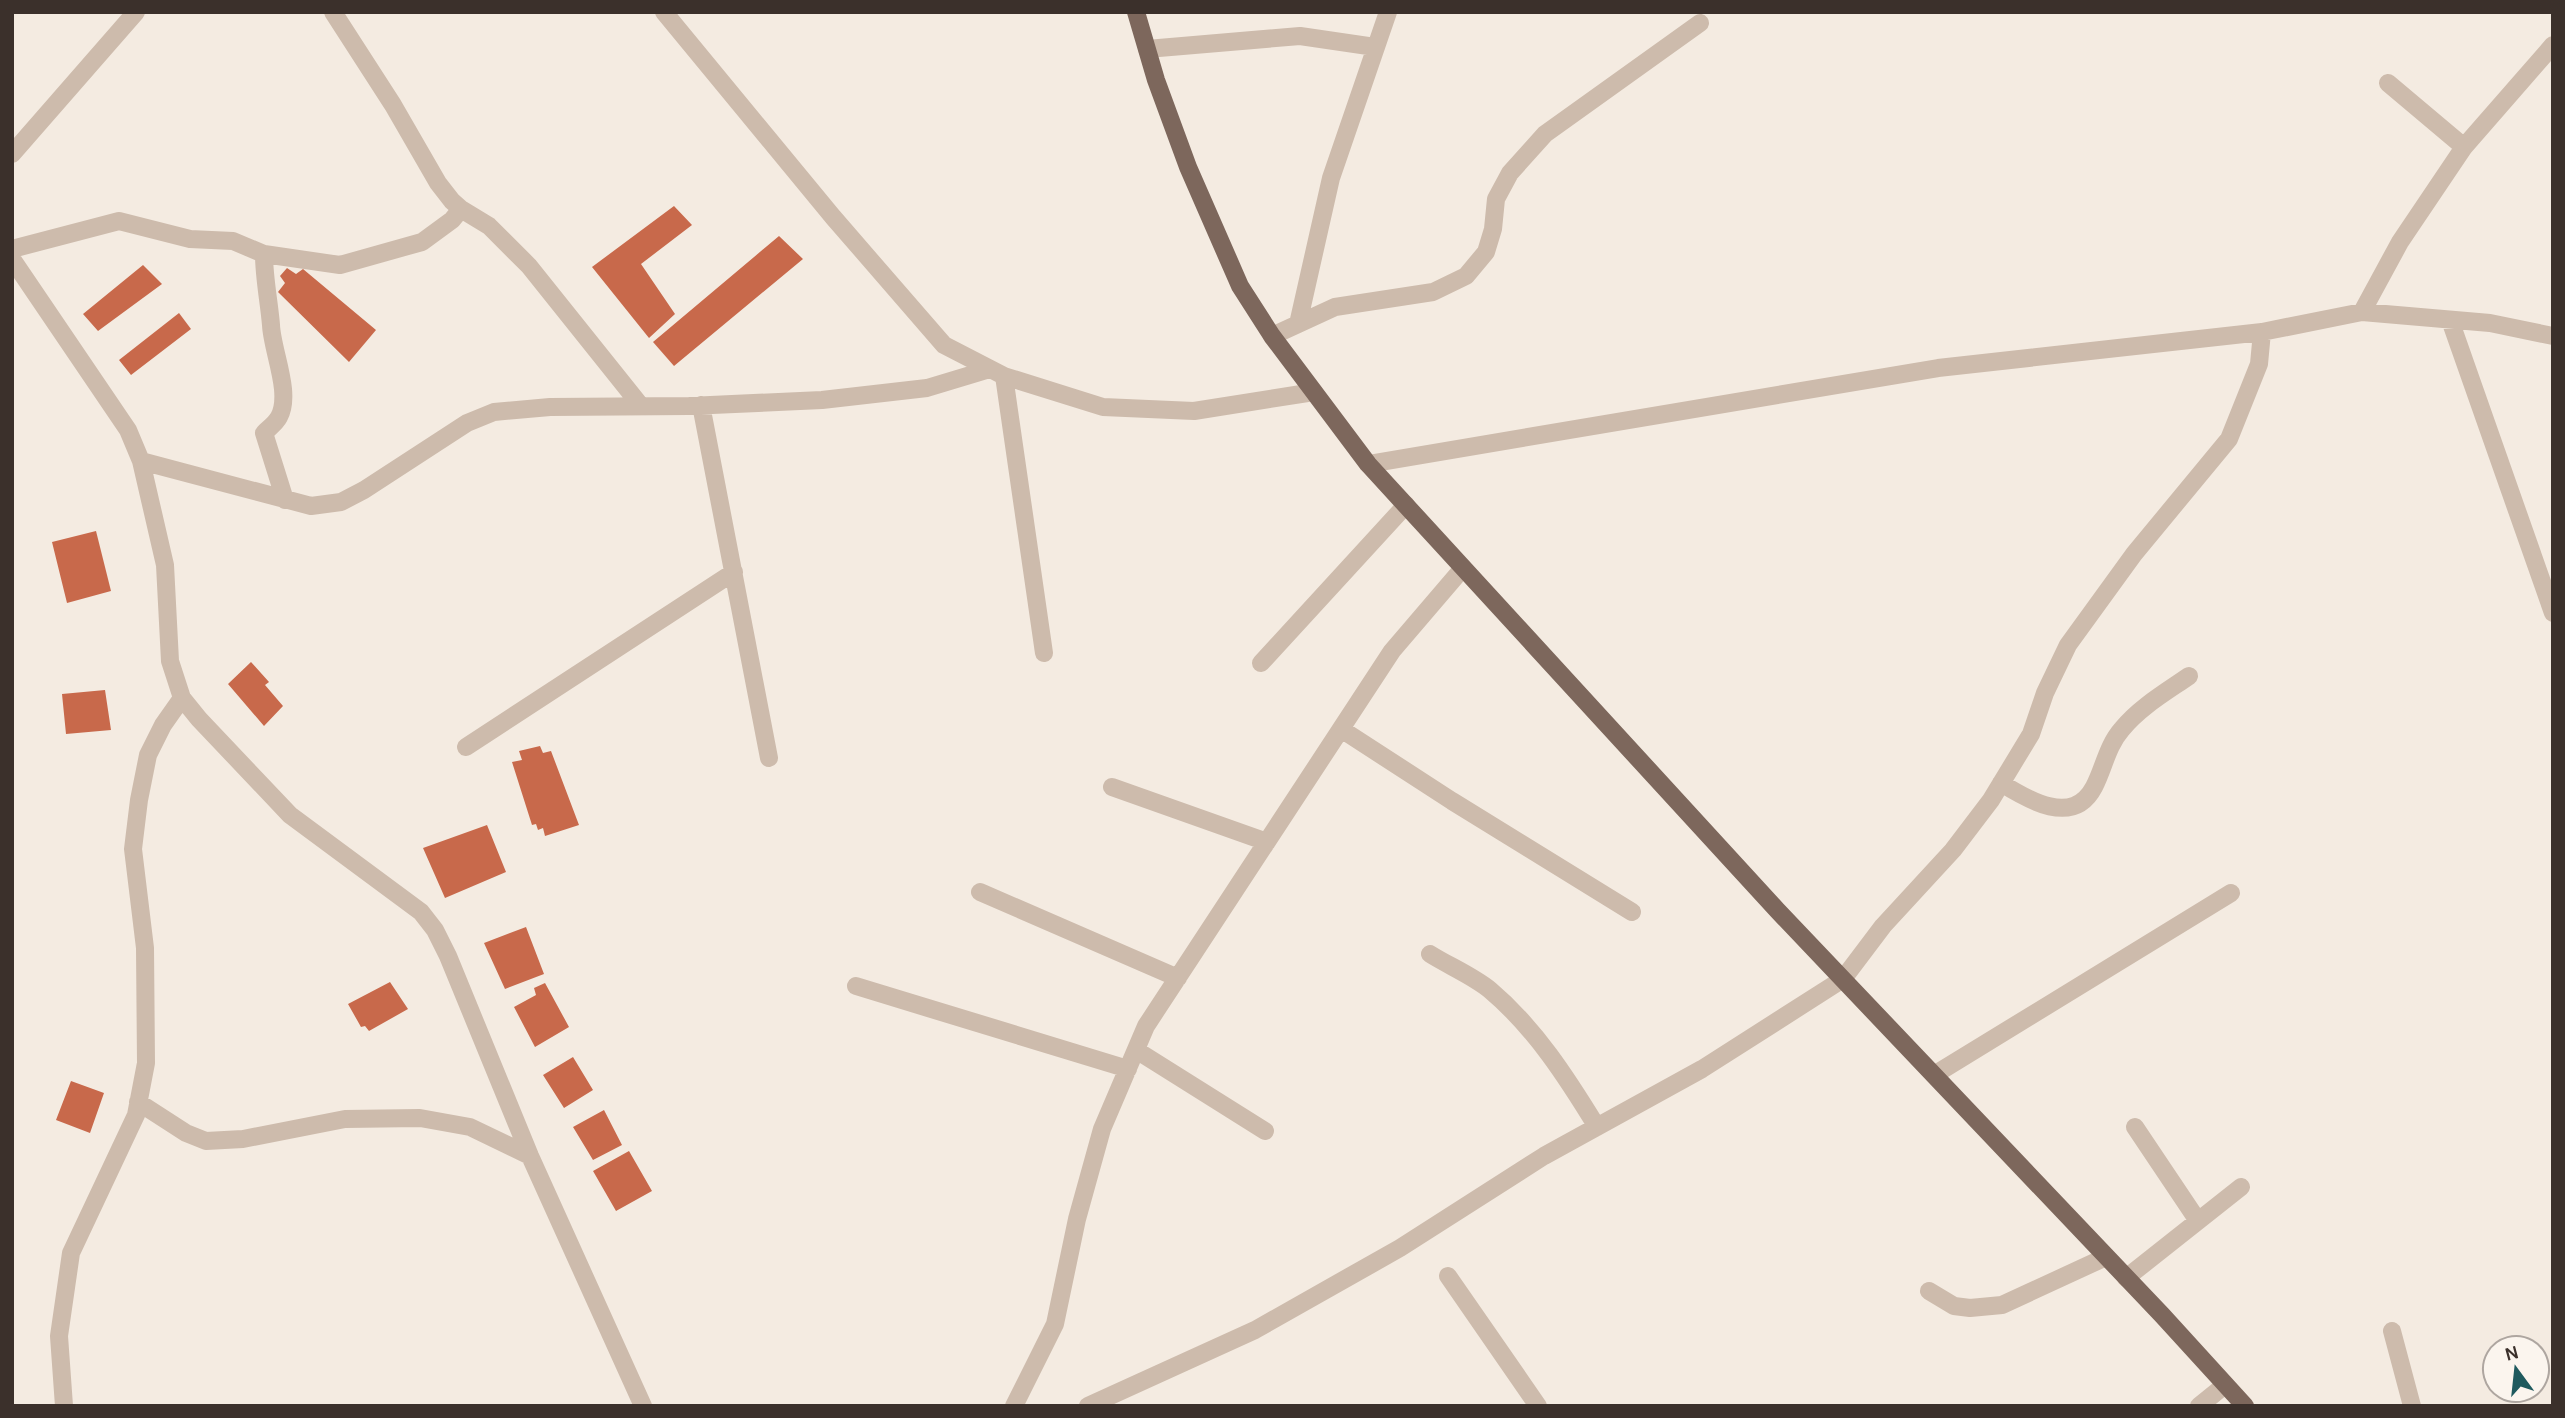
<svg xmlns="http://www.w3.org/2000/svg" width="2565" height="1418" viewBox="0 0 2565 1418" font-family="Karla,sans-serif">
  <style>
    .building { fill: #c8694b }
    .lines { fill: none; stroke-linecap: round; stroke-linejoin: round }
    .minor { stroke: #cdbbac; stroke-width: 18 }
    .major { stroke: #7d675c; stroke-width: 18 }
  </style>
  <rect width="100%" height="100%" fill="#f4ebe1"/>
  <path class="building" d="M674 206 692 225 641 264 675 314 649 338 592 267Z
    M779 236 803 259 674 366 653 342Z
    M143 265 162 284 98 331 83 314Z
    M287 268 296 274 303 269 376 330 349 362 278 292 285 283 280 276Z
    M179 313 191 329 131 375 119 360Z
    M96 531 111 591 67 603 52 542Z
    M251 662 269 682 265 685 283 706 264 726 228 684Z
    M105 690 111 730 66 734 62 694Z
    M540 746 543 753 551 751 579 825 545 836 543 828 538 830 536 824 532 825 512 762 522 760 519 751Z
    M487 825 506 872 445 898 423 848Z
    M526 927 544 974 505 989 484 943Z
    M390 982 408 1009 369 1031 365 1026 361 1027 348 1004Z
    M545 983 569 1027 535 1047 514 1007 536 995 534 988Z
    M573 1057 593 1090 564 1108 543 1075Z
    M71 1081 104 1093 90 1133 56 1120Z
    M604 1110 622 1145 593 1160 573 1127Z
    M629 1151 652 1191 616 1211 593 1171Z"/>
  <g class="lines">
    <path class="minor" d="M333 12 393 105 438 183 452 201 461 209 489 226 529 266 641 406
      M664 12 833 217 944 345 1004 376 1103 407 1194 411 1314 392
      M1147 49 1300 36 1375 47
      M2388 83 2464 147
      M12 154 136 12
      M12 249 119 221 190 239 233 241 264 254 340 265 422 242 452 220 461 209
      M264 254C264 278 269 301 271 325 272 351 292 393 279 417 276 423 269 428 264 433L285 500
      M12 259 128 430 141 461 165 565 170 661 182 698 199 719 290 815 421 912 435 930 448 956 530 1156 643 1406
      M2362 312 2400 242 2464 147 2553 45
      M2450 320 2553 613
      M1298 324 1331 178 1388 12
      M1272 336 1335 307 1433 292 1466 276 1486 252 1493 229 1496 199 1510 173 1545 134 1700 23
      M1004 376 1044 653
      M701 405 769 758
      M141 461 311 506 341 502 364 490 467 423 494 412 550 407 689 406 822 400 927 388 990 369
      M1368 464 1938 368 2262 332 2362 312 2490 323 2553 336
      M1261 663 1406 505
      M1341 729 1452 801 1632 912
      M466 747 734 572
      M2001 783C2028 800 2073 827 2094 787 2104 768 2107 746 2122 729 2140 707 2166 692 2189 676
      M1112 787 1267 842
      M980 892 1178 978
      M1430 954C1449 966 1473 976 1490 990 1535 1028 1567 1078 1597 1127
      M856 986 1128 1069
      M1136 1050 1265 1131
      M1934 1075 2231 893
      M138 1102 186 1133 206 1141 243 1139 345 1119 420 1118 470 1127 530 1156
      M2135 1127 2198 1221
      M1448 1276 1538 1406
      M2126 1278 2241 1187
      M1929 1291 1954 1306 1970 1308 2002 1305 2106 1257
      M2392 1331 2412 1406
      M64 1406 59 1336 71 1253 136 1115 146 1063 145 948 133 849 139 800 148 755 163 725 182 698
      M1014 1406 1055 1324 1077 1219 1102 1129 1146 1026 1392 651 1463 568
      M1088 1406 1255 1330 1400 1248 1544 1156 1702 1069 1843 979 1883 926 1953 850 1991 800 2031 734 2045 693 2068 645 2134 554 2229 439 2259 364 2262 332
      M2199 1406 2225 1385"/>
    <path class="major" d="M1136 12 1156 80 1188 167 1240 286 1272 336 1368 464 1777 910 2162 1315 2245 1406"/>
  </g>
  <rect width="2565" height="1418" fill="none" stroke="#3b302b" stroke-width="28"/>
  <g transform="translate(2516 1369) rotate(345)"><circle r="33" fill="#fbf5ee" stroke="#aea6a0" stroke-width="2"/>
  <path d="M0-5L12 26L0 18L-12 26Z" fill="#1f5a5e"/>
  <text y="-10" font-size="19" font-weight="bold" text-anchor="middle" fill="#3b302b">N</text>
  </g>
</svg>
